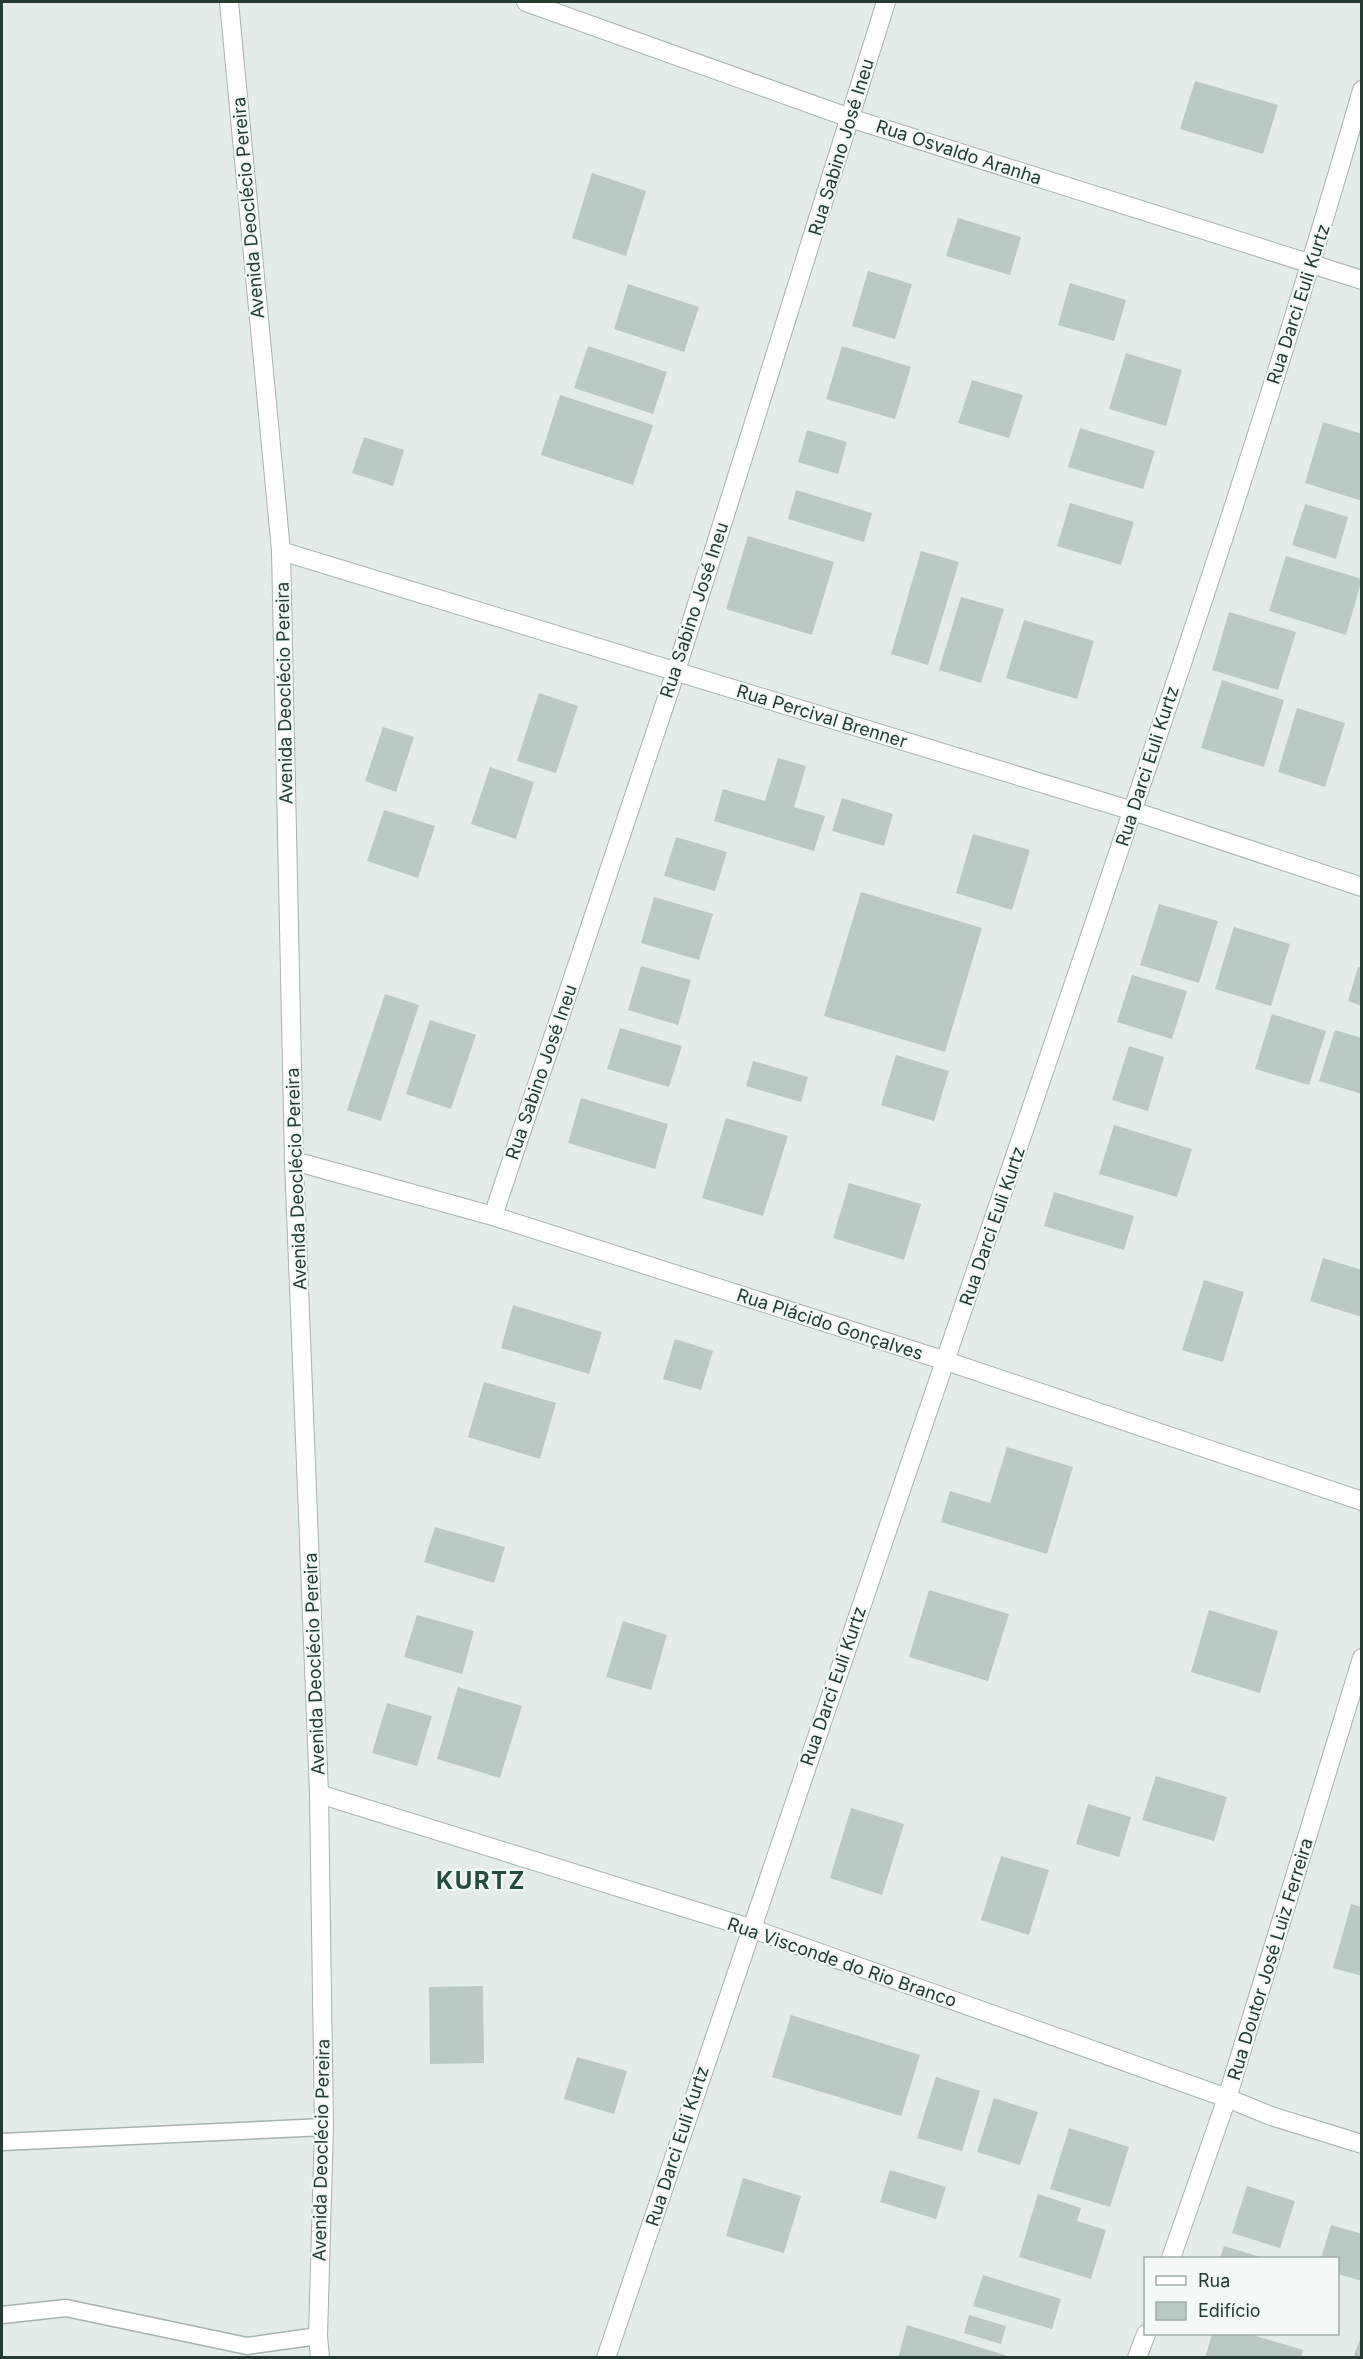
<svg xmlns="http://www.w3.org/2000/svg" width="1363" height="2359" viewBox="0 0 1363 2359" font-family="Inter,sans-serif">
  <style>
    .building { fill: #bcc9c1 }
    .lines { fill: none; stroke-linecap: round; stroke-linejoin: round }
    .service-casing { stroke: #a6b4ac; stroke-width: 19 }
    .minor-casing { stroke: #a6b4ac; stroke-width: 20 }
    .tertiary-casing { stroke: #a6b4ac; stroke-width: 20 }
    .service { stroke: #fff; stroke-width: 16 }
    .minor { stroke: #fff; stroke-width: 18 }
    .tertiary { stroke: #fff; stroke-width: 18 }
    .labels { text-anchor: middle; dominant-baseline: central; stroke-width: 4.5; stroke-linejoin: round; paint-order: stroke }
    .street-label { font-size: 18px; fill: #243c30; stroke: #f3f9f5 }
    .district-label { font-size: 24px; font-weight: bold; letter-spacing: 1.5px; fill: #214d39; stroke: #f3f9f5 }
  </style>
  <rect width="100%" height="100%" fill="#e3ece6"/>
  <path class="building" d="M1195 81 1278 105 1263 154 1180 129Z
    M592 173 646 191 626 256 572 238Z
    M958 218 1021 237 1010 275 946 256Z
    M868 271 912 284 895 339 852 326Z
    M1070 283 1126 300 1114 341 1058 325Z
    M628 284 699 307 684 352 614 329Z
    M588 346 667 372 653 414 574 388Z
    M842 346 911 367 895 419 826 399Z
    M1126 353 1182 370 1166 426 1109 409Z
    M972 380 1023 395 1009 438 958 423Z
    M560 395 653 425 633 485 541 455Z
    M1323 422 1362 434V501L1305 483Z
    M1080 428 1155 451 1143 489 1068 467Z
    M807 430 847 442 838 474 798 462Z
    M364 437 404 450 393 486 352 473Z
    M796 490 872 513 864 542 788 519Z
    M1070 503 1134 522 1121 565 1057 546Z
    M1305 504 1348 517 1336 559 1292 545Z
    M748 536 834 562 812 635 726 609Z
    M921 551 959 562 928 665 891 654Z
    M1286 556 1362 579 1346 635 1269 611Z
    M961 597 1004 609 981 683 939 670Z
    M1229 612 1296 632 1278 690 1212 670Z
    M1024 620 1094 641 1077 699 1006 678Z
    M1222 680 1284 700 1264 767 1201 748Z
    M539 693 578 706 556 773 517 761Z
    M1297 708 1345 723 1325 787 1278 772Z
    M383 727 414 737 396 792 365 781Z
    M778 758 806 766 794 807 825 816 814 851 714 821 723 789 765 801Z
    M490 767 534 782 516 839 471 824Z
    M842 798 893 814 884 846 832 831Z
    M384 810 435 826 418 878 367 861Z
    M973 834 1030 850 1012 910 956 893Z
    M676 837 727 852 715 891 664 876Z
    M861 892 982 928 945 1052 824 1016Z
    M654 897 713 914 699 960 641 943Z
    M1159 904 1218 921 1199 983 1140 965Z
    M1234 927 1290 944 1271 1006 1215 989Z
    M641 966 691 980 678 1025 628 1010Z
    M1358 967 1362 968V1006L1348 1001Z
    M1132 975 1187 991 1172 1039 1117 1022Z
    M385 994 419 1005 381 1121 347 1110Z
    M1272 1014 1326 1031 1309 1085 1255 1069Z
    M430 1020 476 1035 451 1109 406 1094Z
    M620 1028 682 1046 669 1087 607 1069Z
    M1335 1030 1362 1038V1094L1319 1081Z
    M1129 1046 1164 1057 1148 1111 1112 1100Z
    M896 1055 949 1071 934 1121 881 1105Z
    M753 1061 808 1077 801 1102 746 1086Z
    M581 1098 668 1124 655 1169 568 1143Z
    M726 1118 788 1136 763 1216 702 1198Z
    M1114 1125 1192 1149 1177 1197 1099 1174Z
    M849 1183 921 1204 904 1260 833 1238Z
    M1054 1192 1134 1216 1124 1250 1044 1226Z
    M1323 1258 1362 1270V1317L1310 1301Z
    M1204 1280 1244 1292 1223 1362 1182 1350Z
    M513 1305 602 1332 589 1374 501 1348Z
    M675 1339 713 1351 701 1390 663 1379Z
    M484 1382 556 1403 540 1459 468 1437Z
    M1007 1447 1073 1467 1047 1554 941 1522 950 1491 990 1503Z
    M435 1527 505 1547 494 1583 424 1562Z
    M929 1590 1009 1614 988 1681 909 1657Z
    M1209 1610 1278 1631 1260 1693 1191 1672Z
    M417 1615 474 1631 462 1674 404 1657Z
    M623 1621 667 1635 651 1690 606 1677Z
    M458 1687 522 1706 500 1778 437 1759Z
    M387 1703 432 1716 417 1766 372 1753Z
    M1156 1776 1227 1797 1214 1841 1142 1820Z
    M1088 1804 1131 1817 1119 1857 1076 1844Z
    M851 1808 904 1824 882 1895 830 1878Z
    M1001 1856 1049 1870 1029 1935 981 1920Z
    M1351 1904 1362 1907V1976L1333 1968Z
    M483 1986 484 2063 430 2064 429 1987Z
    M791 2015 920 2055 901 2116 772 2077Z
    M577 2057 627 2071 614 2114 564 2099Z
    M936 2077 980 2091 962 2151 917 2138Z
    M994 2098 1038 2112 1020 2165 977 2152Z
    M1069 2128 1129 2147 1110 2207 1050 2189Z
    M890 2170 946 2187 936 2219 880 2202Z
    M743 2178 801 2196 784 2253 726 2236Z
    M1247 2186 1295 2201 1280 2248 1232 2233Z
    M1038 2194 1081 2208 1077 2221 1106 2230 1091 2279 1019 2257Z
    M1331 2225 1362 2234V2281L1338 2274V2258H1321Z
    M1224 2246 1264 2258H1220Z
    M983 2275 1061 2299 1052 2329 973 2306Z
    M969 2315 1006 2326 1001 2344 964 2333Z
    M907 2325 1011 2357V2358H898Z
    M1212 2334H1249L1303 2350 1301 2358H1205Z
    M1362 2334V2358H1361L1354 2355Z"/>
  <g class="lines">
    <g class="service-casing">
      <path id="service" d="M2 2142 324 2127
        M2 2315 66 2308 247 2346 318 2336"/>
    </g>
    <g class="minor-casing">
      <path id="minor" d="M526 2 850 118 1362 280
        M281 551 1133 811 1362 887
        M294 1161 493 1216 946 1361 1362 1501
        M493 1216 676 671 886 2
        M319 1794 750 1928 1227 2098 1271 2116 1362 2144
        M1171 2258 1227 2098 1362 1658
        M606 2358C753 1917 906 1479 1055 1039 1162 724 1270 410 1362 90
        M1137 2358 1146 2334"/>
    </g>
    <g class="tertiary-casing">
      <path id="tertiary" d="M229 2 281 551 294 1161 319 1794 324 2127 318 2336 320 2358"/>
    </g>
    <use href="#service" class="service"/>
    <use href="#minor" class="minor"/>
    <use href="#tertiary" class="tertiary"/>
  </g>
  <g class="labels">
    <g class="street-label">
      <text transform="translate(841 147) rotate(-73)">Rua Sabino José Ineu</text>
      <text transform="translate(959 152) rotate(18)">Rua Osvaldo Aranha</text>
      <text transform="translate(248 208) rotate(-95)">Avenida Deoclécio Pereira</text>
      <text transform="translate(1298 304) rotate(-72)">Rua Darci Euli Kurtz</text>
      <text transform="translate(694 610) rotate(-72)">Rua Sabino José Ineu</text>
      <text transform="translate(284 693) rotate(-91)">Avenida Deoclécio Pereira</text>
      <text transform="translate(822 716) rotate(17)">Rua Percival Brenner</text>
      <text transform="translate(1147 766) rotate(-72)">Rua Darci Euli Kurtz</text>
      <text transform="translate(541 1072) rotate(-71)">Rua Sabino José Ineu</text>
      <text transform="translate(296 1179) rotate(-92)">Avenida Deoclécio Pereira</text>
      <text transform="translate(992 1226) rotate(-71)">Rua Darci Euli Kurtz</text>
      <text transform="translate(830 1324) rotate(18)">Rua Plácido Gonçalves</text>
      <text transform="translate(314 1664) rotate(-92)">Avenida Deoclécio Pereira</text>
      <text transform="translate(833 1686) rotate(-71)">Rua Darci Euli Kurtz</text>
      <text transform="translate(1270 1959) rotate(-73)">Rua Doutor José Luiz Ferreira</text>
      <text transform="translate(842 1962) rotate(19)">Rua Visconde do Rio Branco</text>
      <text transform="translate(677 2146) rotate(-72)">Rua Darci Euli Kurtz</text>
      <text transform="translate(321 2150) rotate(-89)">Avenida Deoclécio Pereira</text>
    </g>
    <g class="district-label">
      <text x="481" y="1880">KURTZ</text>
    </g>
  </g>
  <rect width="1363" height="2359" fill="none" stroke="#243c30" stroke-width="6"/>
  <rect x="1144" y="2257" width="195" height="78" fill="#f3f9f5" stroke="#a0ada6" stroke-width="1.5"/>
  <rect x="1156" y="2276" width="30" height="9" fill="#ffffff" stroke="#a0ada6" stroke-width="1.5"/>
  <text x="1198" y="2287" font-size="18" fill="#243c30">Rua</text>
  <rect x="1156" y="2302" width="30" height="18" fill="#bcc9c1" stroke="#a0ada6" stroke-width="1.5"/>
  <text x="1198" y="2317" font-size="18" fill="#243c30">Edifício</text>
</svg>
